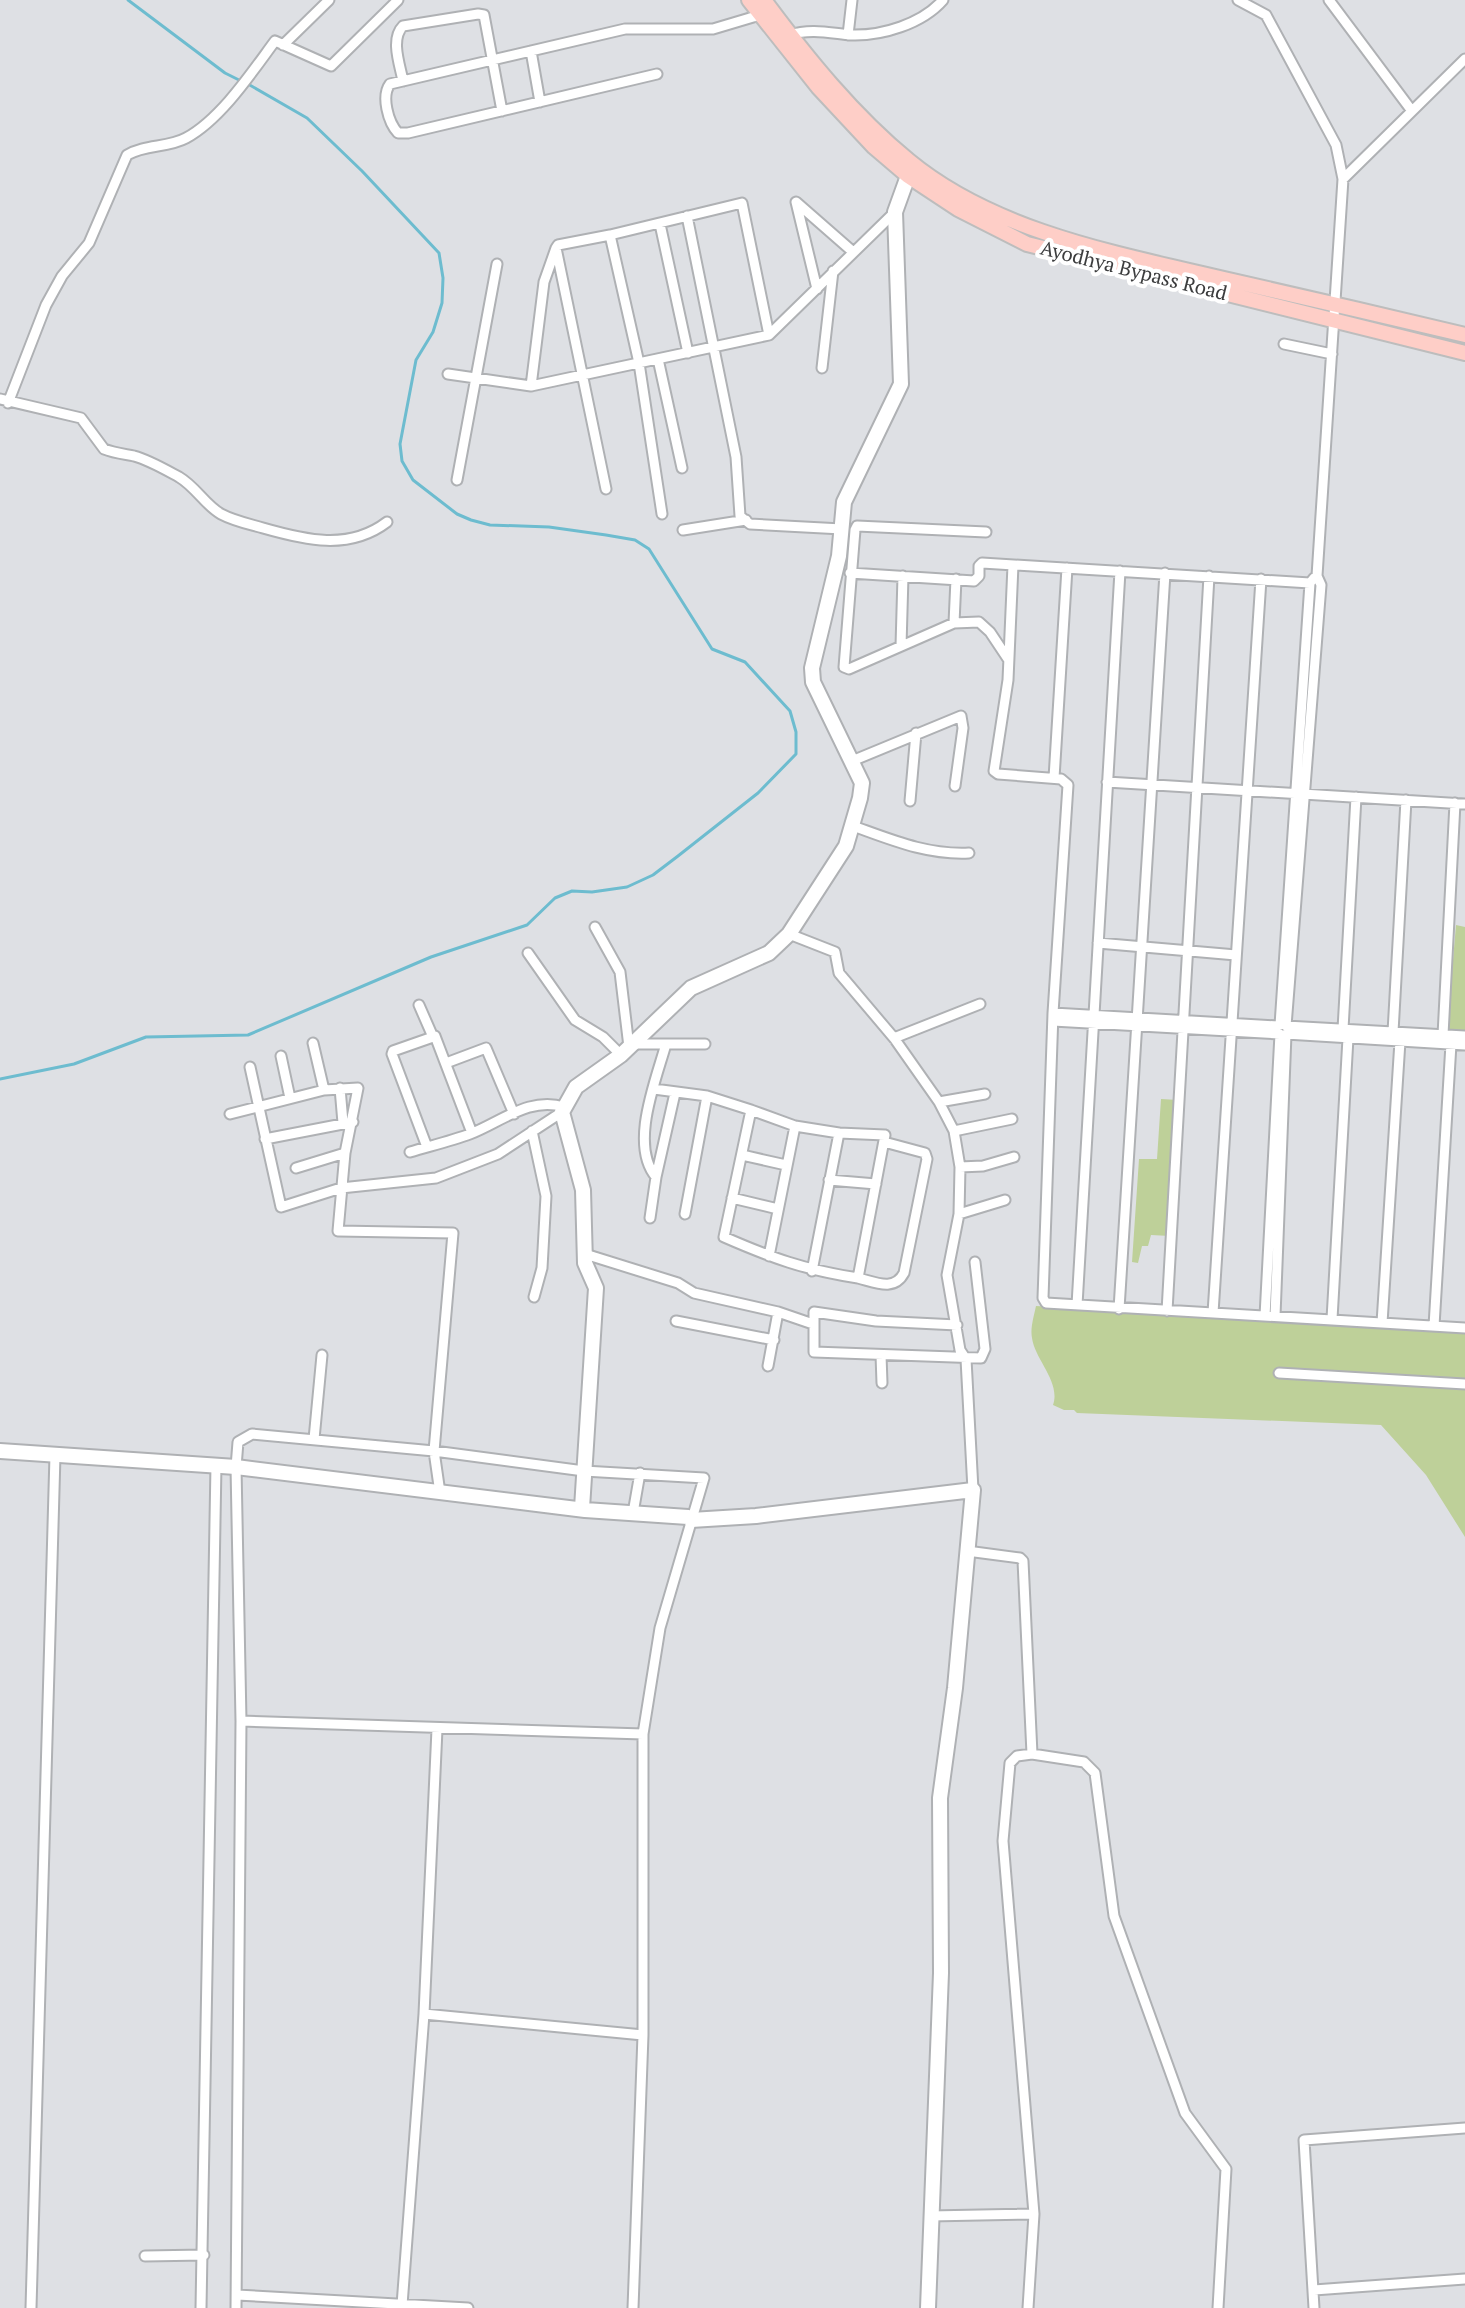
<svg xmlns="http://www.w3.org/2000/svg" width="1465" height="2308" viewBox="0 0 1465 2308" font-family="'PT Serif',serif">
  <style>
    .green { fill: #bed099 }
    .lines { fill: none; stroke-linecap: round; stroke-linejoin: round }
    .stream { stroke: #6dbccf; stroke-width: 3 }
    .street-casing { stroke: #afb1b4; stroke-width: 13 }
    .secondary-casing { stroke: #afb1b4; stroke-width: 18 }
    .primary-casing { stroke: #bdbdbd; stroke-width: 18 }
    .street { stroke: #fff; stroke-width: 9 }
    .secondary { stroke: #fff; stroke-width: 14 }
    .primary { stroke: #fecec7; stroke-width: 14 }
    .labels { text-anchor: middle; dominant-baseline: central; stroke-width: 8; stroke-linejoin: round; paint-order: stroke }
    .street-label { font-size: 20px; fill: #3c3d3e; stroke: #fff }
  </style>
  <rect width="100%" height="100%" fill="#dee0e4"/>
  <path class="green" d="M1456 925 1465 927V1033L1447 1031Z
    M1161 1099 1178 1100 1170 1236 1151 1235 1148 1246H1142L1138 1263 1132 1262 1139 1159H1157Z
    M1036 1306 1465 1331V1537L1426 1475 1381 1425 1077 1413 1074 1410H1064L1053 1405C1061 1382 1035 1360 1032 1338 1030 1328 1034 1316 1036 1306Z"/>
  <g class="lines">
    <path class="stream" d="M128 0 225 73 241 81
      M0 1079 74 1064 146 1037 248 1035 431 957 527 925 555 898 572 891 592 892 627 887 653 875 678 856 758 793 796 754V732L790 711 745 662 712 649 649 549 635 540 606 535 549 527 490 525 471 520 457 514 413 480 402 461 400 444 416 360 433 332 442 303 443 278 439 253 362 171 307 118 248 84"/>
    <g class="street-casing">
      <path id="street" d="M1238 0 1266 15 1336 145 1343 179 1317 576 1321 585 1286 1026 1465 1036
        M1329 0 1412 111
        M789 35C811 28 830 33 851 35 882 36 922 24 943 0
        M848 35 852 0
        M283 45 329 0
        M531 51 540 102
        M657 74 408 133H398C388 122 381 96 390 84L625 29H713L760 15
        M403 81C400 65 390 39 403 26L478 14 484 15 502 111
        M1343 179 1465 59
        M687 216 736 457 740 516 750 524 842 529
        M660 224 688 353
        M817 289 796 202 852 251
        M1284 344 1332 354
        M658 359 682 468
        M822 368 833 271
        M448 374 531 386 769 335 895 212
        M531 386 544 282 556 248
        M0 399 81 418 104 449C114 453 124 454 134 456 149 460 166 470 179 477 196 487 205 505 221 514 234 521 249 524 263 528 305 540 349 551 387 522
        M8 403 46 305 62 276 89 243 127 155C145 144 168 148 186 138 221 119 252 72 275 41L331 66 398 0
        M457 480 497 264
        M606 489 556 248 558 245 610 235
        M662 514 639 363 610 235 742 203 769 335
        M683 530 746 520
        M1013 565 1008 680 994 771 998 774 1061 779 1068 785 1053 1013 1043 1298 1046 1303 1465 1328
        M850 573 974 581 979 576V566L982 563 1310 583
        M956 579 954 623 849 669 844 667 855 530 857 526 986 532
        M954 623 979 622 990 632 1008 659
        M901 646 903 576
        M852 761 961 716 963 728 955 786
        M1054 778 1067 568
        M1107 782 1465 804
        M910 801 916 733
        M853 826C892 840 927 855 969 853
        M595 927 620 972 629 1047
        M789 934 835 952 839 973 894 1038 939 1102 954 1131 960 1167 959 1214 947 1275 960 1350 966 1359 973 1490
        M1098 943 1236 955
        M528 953 575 1020 603 1037 621 1055
        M419 1005 433 1037 393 1051 392 1054 427 1147
        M1053 1013 1278 1026
        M1053 1021 1280 1034 1265 1316
        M1280 1025 1310 583 1314 578
        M1343 1029 1356 797
        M1393 1032 1406 800
        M1443 1035 1455 803
        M433 1037 435 1036 472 1133
        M894 1038 980 1004
        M313 1043 324 1090
        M632 1044H705
        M281 1056 290 1098
        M446 1063 486 1048 514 1114
        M250 1067 281 1207 341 1188 436 1178 498 1154 562 1112
        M340 1088 343 1123
        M654 1089 707 1096 751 1110 724 1237C772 1258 805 1270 858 1278L885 1135 839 1133 795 1126 751 1110
        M939 1102 985 1094
        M230 1114 324 1090 358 1088 345 1153 338 1231 453 1233 434 1451 440 1493
        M532 1131 546 1196 542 1268 534 1297
        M954 1131 1012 1119
        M265 1139 353 1122
        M410 1152C430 1146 451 1141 470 1134 501 1122 530 1096 564 1107
        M742 1155 786 1165
        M960 1167 983 1166 1014 1157
        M296 1168 345 1153
        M656 1177C629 1145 656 1080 666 1044
        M829 1180 876 1184
        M732 1198 778 1209
        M685 1214 707 1096
        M959 1214 1005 1200
        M650 1218 656 1177 675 1093
        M585 1254 678 1283 694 1293 778 1312 813 1324
        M769 1256 795 1126
        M812 1271 839 1133
        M858 1278C875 1282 894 1292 904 1273L927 1159 925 1153 884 1142
        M1077 1305 1120 571
        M1119 1309 1165 573
        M1167 1311 1209 576
        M1213 1313 1261 579
        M1275 1316 1286 1034 1465 1045
        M1332 1319 1348 1038
        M676 1321 774 1340
        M1382 1323 1400 1041
        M957 1325 876 1321 814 1312V1352L981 1358 985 1349 975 1262
        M1434 1326 1451 1044
        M881 1355 882 1383
        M768 1366 778 1312
        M1279 1373 1465 1384
        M314 1439 322 1355
        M633 1513 640 1473
        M967 1551 1020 1558 1023 1561 1032 1754 1084 1762 1095 1773 1114 1916 1185 2113 1226 2169 1218 2308
        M241 1721 643 1734
        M424 2014 643 2035
        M930 2216 1034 2214
        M145 2256 204 2255
        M1314 2290 1465 2279
        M237 2295 468 2308
        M402 2305 424 2014 437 1729
        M31 2308 55 1455
        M201 2308 216 1465
        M236 2308 241 1721 236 1467 238 1442 252 1434 434 1451 584 1471 704 1478 660 1628 643 1734V2035L633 2308
        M1028 2308 1034 2214 1003 1841 1010 1763 1017 1756 1032 1754
        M1314 2308 1304 2140 1465 2128"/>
    </g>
    <g class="secondary-casing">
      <path id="secondary" d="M0 1451 236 1467 585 1510 688 1517 691 1520 756 1516 973 1490 955 1688 940 1798 941 1973 928 2308
        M582 1508 596 1288 585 1263 583 1190 562 1112 576 1087 621 1055 691 988 769 953 789 934 846 846 860 798 862 783 813 682 812 668 839 556 844 502 901 384 895 212 908 176 910 164"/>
    </g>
    <g class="primary-casing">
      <path id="primary" d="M749 0 818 87 874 147 908 176 958 209 1027 244 1465 353
        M764 0C807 58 853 115 909 161 995 232 1118 254 1224 279 1304 297 1385 316 1465 335"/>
    </g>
    <use href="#street" class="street"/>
    <use href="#secondary" class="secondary"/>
    <use href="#primary" class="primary"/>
  </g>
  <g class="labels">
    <g class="street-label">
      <text transform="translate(1134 270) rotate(14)">Ayodhya Bypass Road</text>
    </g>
  </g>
</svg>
